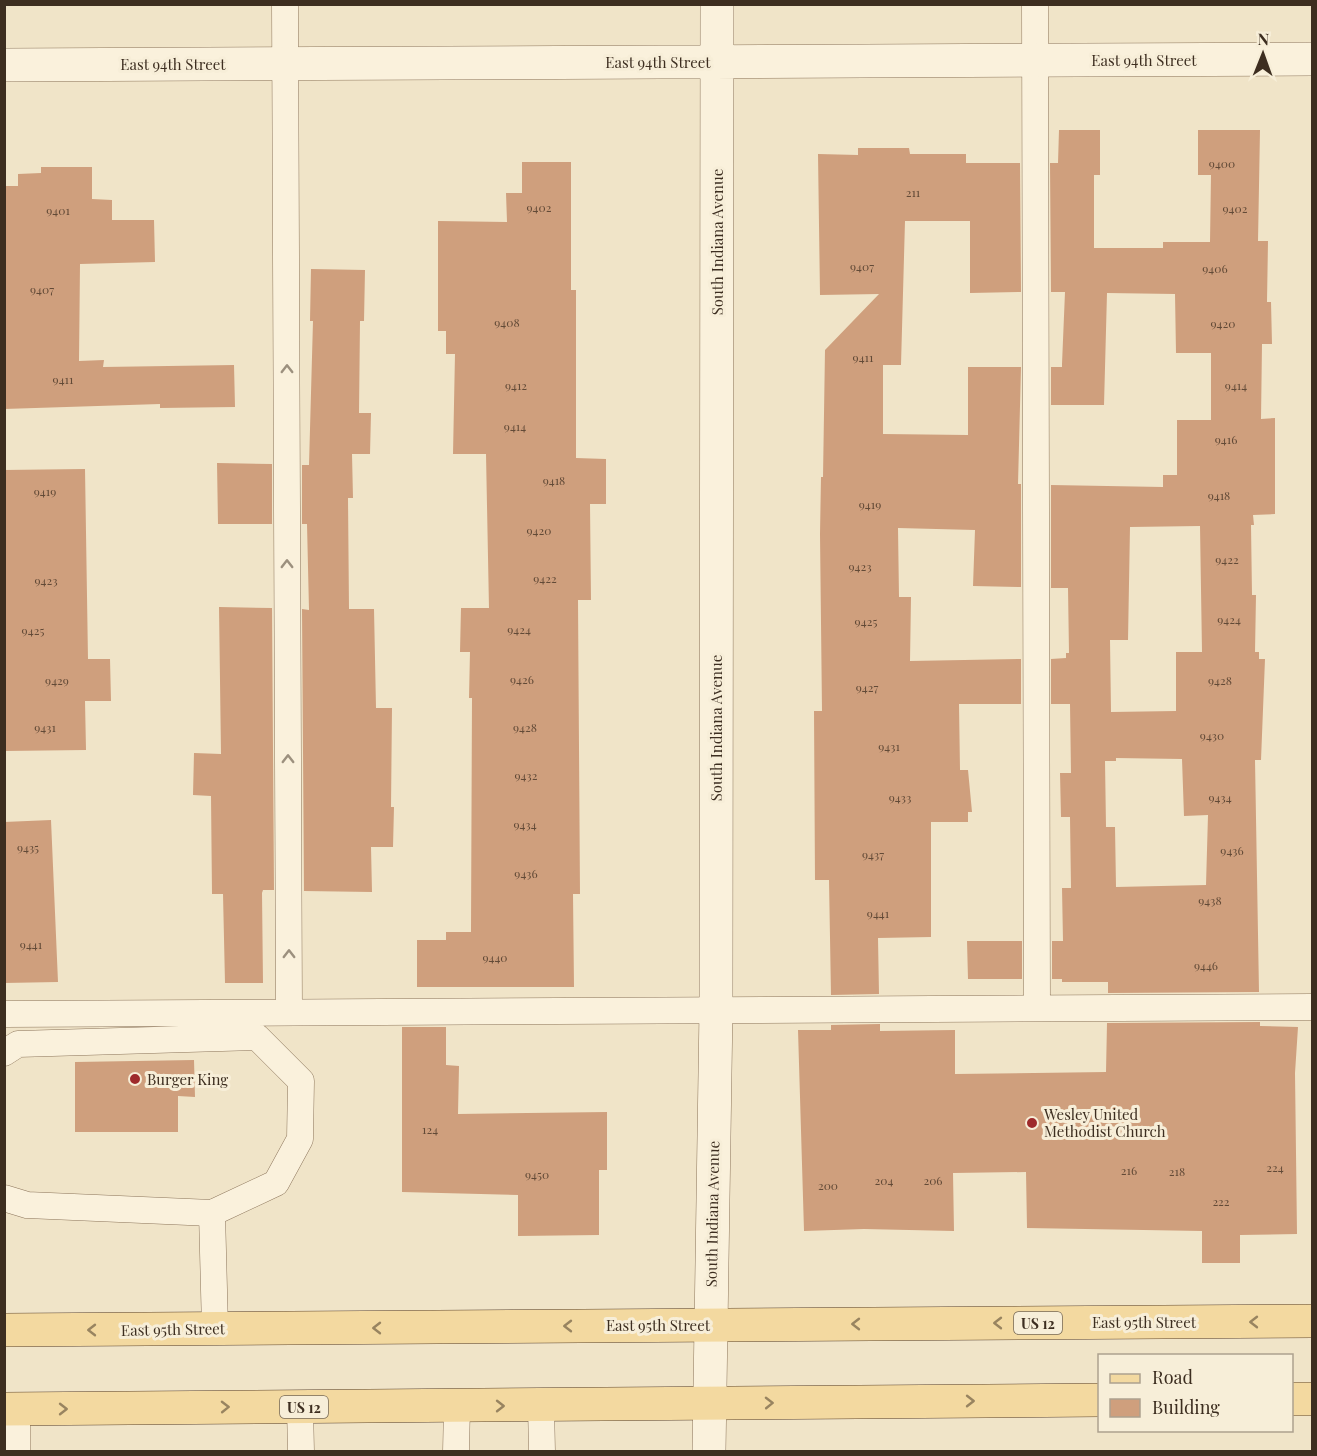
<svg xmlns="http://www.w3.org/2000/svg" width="1317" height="1456" viewBox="0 0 1317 1456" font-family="'Playfair Display',serif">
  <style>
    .building { fill: #cf9f7d; fill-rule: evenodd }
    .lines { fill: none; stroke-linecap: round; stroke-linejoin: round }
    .service-casing { stroke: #8d765c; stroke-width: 27 }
    .minor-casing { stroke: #8d765c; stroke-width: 34 }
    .primary-casing { stroke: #5b4430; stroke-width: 34 }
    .service { stroke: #faf1dc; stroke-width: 26 }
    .minor { stroke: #faf1dc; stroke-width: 33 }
    .primary { stroke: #f3d9a0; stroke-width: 33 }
    .oneway { stroke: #9c907e }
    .oneway2 { stroke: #988460 }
    .poi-dot { fill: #9e2a2b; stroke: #f7eed8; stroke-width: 2 }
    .labels { text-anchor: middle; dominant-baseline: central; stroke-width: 6; stroke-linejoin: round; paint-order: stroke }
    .number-label { font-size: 12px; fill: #624a37 }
    .shield { fill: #f7eed8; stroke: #756857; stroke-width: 1.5 }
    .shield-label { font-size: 14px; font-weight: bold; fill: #3d2e20 }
    .street-label { font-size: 15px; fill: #3d2e20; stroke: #f7eed8 }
    .poi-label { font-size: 15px; fill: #3d2e20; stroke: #f7eed8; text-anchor: start }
  </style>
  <rect width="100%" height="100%" fill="#f0e4c8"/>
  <path class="building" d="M1059 130H1100V175H1094V248H1163V242H1210L1211 175H1198V130H1260L1258 241H1268L1267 302H1271L1272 344H1262L1261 419 1275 418V514L1253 515 1254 525H1251L1252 595H1256L1255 652H1259V659H1265L1261 760H1255L1259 992 1108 993V982H1062V979H1052V941H1063L1062 888H1071L1070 817H1061L1060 773H1071L1070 704H1051V659L1066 658V653H1069L1068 588H1051V485L1163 487V475H1177V420H1211V353H1176L1175 294 1107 293 1104 405H1051V367H1062V364L1065 292H1051L1050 163H1058ZM1200 526 1202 652H1176V711L1111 712 1110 640H1128L1130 527ZM1116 758 1182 759 1184 816 1208 815 1206 885 1116 887 1115 827H1106L1105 761H1116Z
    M858 148H909L910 154H966V163H1020L1021 292 970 293V221H905L901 365H883V434L968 435V367H1021L1018 484H1021V587L973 586 975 530 898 528 899 597H911L910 661 1021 659V704H959L960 770H968L972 812H968V822H931V937L878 938 879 994 831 995 829 880H815L814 711H822L820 534 821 477H823L825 350 879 294 820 295 818 154 858 155Z
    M522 162H571V290H576V458L606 459V504H590L591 600H578L580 894H573L574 987H417V940H446V932H471L472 698H469L470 652H460L461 608H489L486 454H453L455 354H446V331H438V221L507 222 506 193H522Z
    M41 167H92V199L112 200V220H154L155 262 80 264 79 361 104 360 103 367 234 365 235 407 160 408V404L4 409V186H18V174L41 173Z
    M311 269 365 270 364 321H360L359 413H371L370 454H352L353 498H348L349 609H374L376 708H392L391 807H394L393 847H371L372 892 304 891 302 609 309 610 307 524H302V465H309L313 321H310Z
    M217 463 272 464V524H218Z
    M85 469 88 659H110L111 701H85L86 750 4 751V470Z
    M219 607 272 608 274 890H263L262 893 263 983H225L223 894H212L211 796 193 795 194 753 221 754Z
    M51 820 58 982 4 983V822Z
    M967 941H1022V979H968Z
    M1260 1022V1026L1298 1027 1295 1073 1297 1234 1240 1235V1263H1202V1231L1027 1228 1026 1172 953 1173 954 1231 864 1229 804 1231 798 1030H831V1025L880 1024V1031L955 1030V1074L1106 1072 1107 1023Z
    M402 1027H446V1065L459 1066 458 1114 607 1112V1170H599V1235L518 1236V1195L402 1192Z
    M194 1060 195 1097 178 1096V1132H75V1062Z"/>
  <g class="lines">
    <g class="service-casing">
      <path id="service" d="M285 4 289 1012
        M1035 4 1037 1008
        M4 1014 1312 1007
        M4 1053 18 1044 257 1037 301 1081 300 1139 276 1183 212 1213 215 1328
        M4 1198 27 1205 212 1213
        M541 1405 542 1452
        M300 1407 301 1452
        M17 1409V1452
        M456 1452 457 1406"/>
    </g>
    <g class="minor-casing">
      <path id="minor" d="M4 65 1312 59
        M709 1452 716 1010 717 4"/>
    </g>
    <g class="primary-casing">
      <path id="primary" d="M4 1330 1312 1321
        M1292 1399H1312
        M4 1409 1100 1400"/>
    </g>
    <use href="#service" class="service"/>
    <use href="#minor" class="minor"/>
    <use href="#primary" class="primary"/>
  </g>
  <defs><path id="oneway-chevron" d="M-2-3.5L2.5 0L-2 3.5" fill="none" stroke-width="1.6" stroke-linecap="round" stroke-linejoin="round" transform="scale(1.5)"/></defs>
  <g class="oneway">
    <use href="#oneway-chevron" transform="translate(287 369) rotate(-90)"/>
    <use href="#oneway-chevron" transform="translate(287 564) rotate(-90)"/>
    <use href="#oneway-chevron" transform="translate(288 759) rotate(-90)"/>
    <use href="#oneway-chevron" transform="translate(289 954) rotate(-90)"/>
  </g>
  <g class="oneway2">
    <use href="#oneway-chevron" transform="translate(1254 1322) rotate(180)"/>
    <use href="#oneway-chevron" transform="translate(998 1323) rotate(180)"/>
    <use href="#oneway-chevron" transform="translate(856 1324) rotate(180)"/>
    <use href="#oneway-chevron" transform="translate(568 1326) rotate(180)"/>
    <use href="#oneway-chevron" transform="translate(377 1328) rotate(180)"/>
    <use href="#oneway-chevron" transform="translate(92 1330) rotate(180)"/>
    <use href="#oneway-chevron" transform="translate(970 1401)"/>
    <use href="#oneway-chevron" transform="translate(769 1403) rotate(-1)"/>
    <use href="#oneway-chevron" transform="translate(500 1406)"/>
    <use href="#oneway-chevron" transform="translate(225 1407) rotate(-1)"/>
    <use href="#oneway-chevron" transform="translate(63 1409)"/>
  </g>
  <g class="poi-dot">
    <circle cx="135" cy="1079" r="6"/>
    <circle cx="1032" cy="1123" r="6"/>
  </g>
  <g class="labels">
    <g class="number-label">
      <text x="1222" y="163">9400</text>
      <text x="913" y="192">211</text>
      <text x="539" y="207">9402</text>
      <text x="1235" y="208">9402</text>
      <text x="58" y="210">9401</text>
      <text x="862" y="266">9407</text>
      <text x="1215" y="268">9406</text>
      <text x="42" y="289">9407</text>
      <text x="507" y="322">9408</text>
      <text x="1223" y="323">9420</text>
      <text x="863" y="357">9411</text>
      <text x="63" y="379">9411</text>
      <text x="516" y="385">9412</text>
      <text x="1236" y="385">9414</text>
      <text x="515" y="426">9414</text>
      <text x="1226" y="439">9416</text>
      <text x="554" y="480">9418</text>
      <text x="45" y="491">9419</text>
      <text x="1219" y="495">9418</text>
      <text x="870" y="504">9419</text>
      <text x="539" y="530">9420</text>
      <text x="1227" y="559">9422</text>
      <text x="860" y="566">9423</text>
      <text x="545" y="578">9422</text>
      <text x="46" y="580">9423</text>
      <text x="1229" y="619">9424</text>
      <text x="866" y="621">9425</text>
      <text x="519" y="629">9424</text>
      <text x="33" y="630">9425</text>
      <text x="522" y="679">9426</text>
      <text x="57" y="680">9429</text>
      <text x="1220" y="680">9428</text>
      <text x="867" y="687">9427</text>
      <text x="45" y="727">9431</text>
      <text x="525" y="727">9428</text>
      <text x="1212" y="735">9430</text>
      <text x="889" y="746">9431</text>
      <text x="526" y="775">9432</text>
      <text x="900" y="797">9433</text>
      <text x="1220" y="797">9434</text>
      <text x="525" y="824">9434</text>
      <text x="28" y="847">9435</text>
      <text x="1232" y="850">9436</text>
      <text x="873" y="854">9437</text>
      <text x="526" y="873">9436</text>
      <text x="1210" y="900">9438</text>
      <text x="878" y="913">9441</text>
      <text x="31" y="944">9441</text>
      <text x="495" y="957">9440</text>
      <text x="1206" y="965">9446</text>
      <text x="430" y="1129">124</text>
      <text x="1275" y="1167">224</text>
      <text x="1129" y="1170">216</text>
      <text x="1177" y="1171">218</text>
      <text x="537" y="1174">9450</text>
      <text x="884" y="1180">204</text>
      <text x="933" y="1180">206</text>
      <text x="828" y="1185">200</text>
      <text x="1221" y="1201">222</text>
    </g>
    <g class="shield">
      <rect x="1014" y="1312" width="48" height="22" rx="4.5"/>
      <rect x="280" y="1396" width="48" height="22" rx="4.5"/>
    </g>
    <g class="shield-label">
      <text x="1038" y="1323">US 12</text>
      <text x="304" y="1407">US 12</text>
    </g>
    <g class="street-label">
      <text x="1144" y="60">East 94th Street</text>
      <text x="658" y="62">East 94th Street</text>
      <text x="173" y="64">East 94th Street</text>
      <text transform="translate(717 242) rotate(-90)">South Indiana Avenue</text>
      <text transform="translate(716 728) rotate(-90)">South Indiana Avenue</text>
      <text transform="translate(712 1214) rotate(-89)">South Indiana Avenue</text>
      <text x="1144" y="1322">East 95th Street</text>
      <text x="658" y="1325">East 95th Street</text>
      <text transform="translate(173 1329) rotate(-1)">East 95th Street</text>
    </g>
    <g class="poi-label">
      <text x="147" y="1079">Burger King</text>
      <text x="1044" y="1114">Wesley United<tspan x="1044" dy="17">Methodist Church</tspan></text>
    </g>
  </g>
  <rect width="1317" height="1456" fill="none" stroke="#3d2e20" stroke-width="12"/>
  <rect x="1098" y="1354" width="195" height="78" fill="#f7eed8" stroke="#ada18e" stroke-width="1.5"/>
  <rect x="1110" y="1374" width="30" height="9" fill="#f3d9a0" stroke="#ada18e" stroke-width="1.5"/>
  <text x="1152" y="1384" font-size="18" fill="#3d2e20">Road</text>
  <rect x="1110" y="1399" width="30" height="18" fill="#cf9f7d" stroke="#ada18e" stroke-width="1.5"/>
  <text x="1152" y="1414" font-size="18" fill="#3d2e20">Building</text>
  <g transform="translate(1263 54) rotate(1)" stroke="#f7eed8" stroke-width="4.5" paint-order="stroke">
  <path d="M0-4.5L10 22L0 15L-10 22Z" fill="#3d2e20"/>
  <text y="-9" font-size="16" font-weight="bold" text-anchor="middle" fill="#3d2e20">N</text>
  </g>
</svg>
